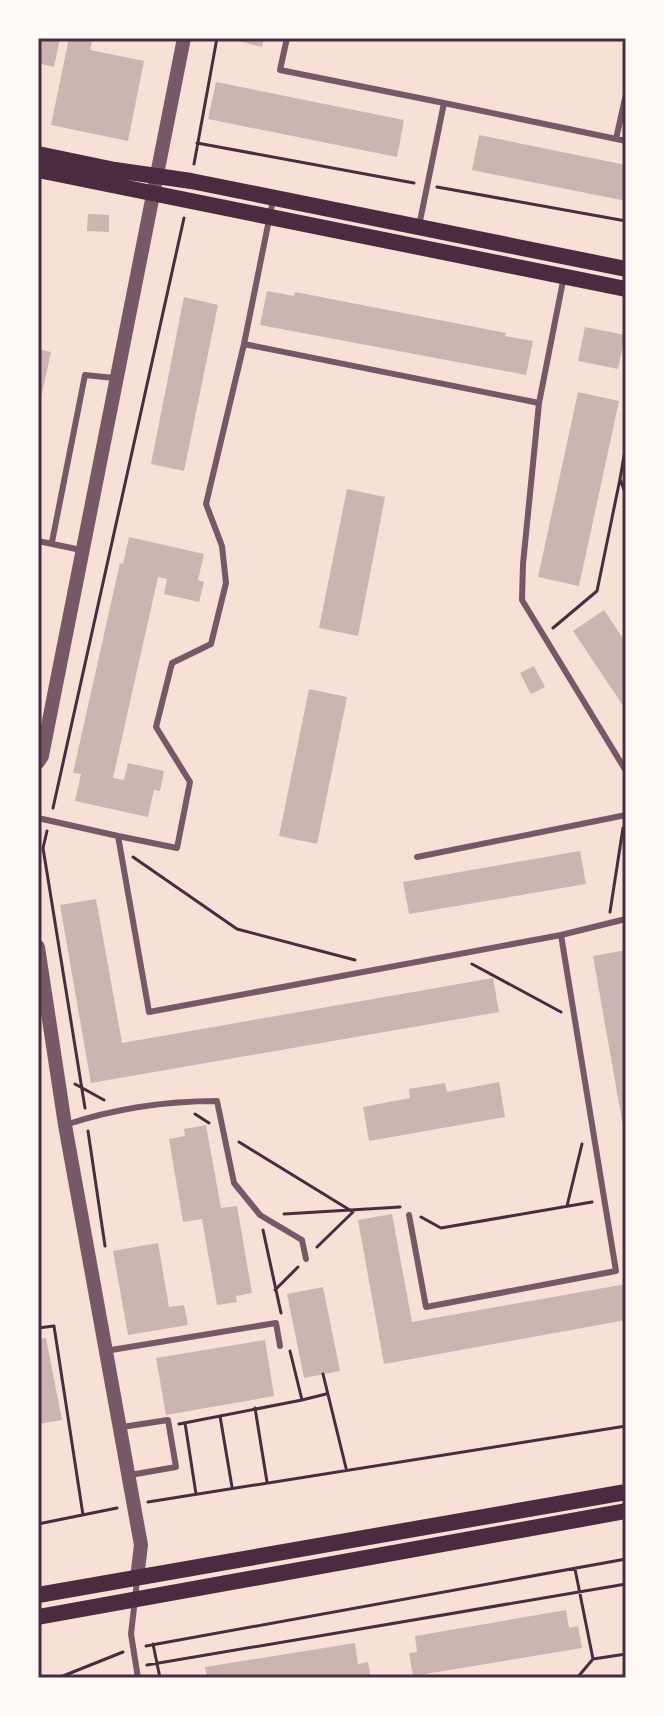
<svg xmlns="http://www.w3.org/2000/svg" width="664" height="1716" viewBox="0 0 664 1716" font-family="'DejaVu Sans',sans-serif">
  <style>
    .building { fill: #ccb4b1 }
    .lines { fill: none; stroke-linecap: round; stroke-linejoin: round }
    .path { stroke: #4a2c40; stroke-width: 3 }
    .service { stroke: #755966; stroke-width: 6 }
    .tertiary { stroke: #755966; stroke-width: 14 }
    .secondary { stroke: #4a2c40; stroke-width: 16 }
    .neatline { fill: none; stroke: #4a2c40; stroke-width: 3 }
  </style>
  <rect width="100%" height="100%" fill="#f7e1d7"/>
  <path class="building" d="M38 38H60L54 67 38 63Z
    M69 38H93L90 50 144 61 128 141 51 125Z
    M227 38H264L262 47Z
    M216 82 404 120 397 157 208 119Z
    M479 135 626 165V201L472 170Z
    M88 214 109 215V232L87 231Z
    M267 291 294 296 295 292 506 333 505 336 533 341 526 375 260 325Z
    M184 297 218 305 184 471 151 464Z
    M585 327 625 335 618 369 578 361Z
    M38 349 51 352 39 407H38Z
    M578 392 619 401 579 586 538 577Z
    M347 489 385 497 358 636 319 628Z
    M129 537 204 554 198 580 204 582 199 602 164 594 167 579 158 577 113 778 124 780 128 763 164 771 160 791 154 790 148 817 75 801 81 774 73 773 120 563 123 564Z
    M604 610 626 643V710L573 631Z
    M534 666 545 687 531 694 520 673Z
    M309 689 347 697 317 844 279 836Z
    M580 851 586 884 409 914 403 882Z
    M96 899 122 1043 493 978 499 1012 91 1083 60 905Z
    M626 950V1132H624L593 956Z
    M499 1082 505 1117 369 1141 363 1107 410 1098 409 1089 445 1083 447 1092Z
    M206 1125 221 1208 237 1206 252 1293 236 1296 237 1302 217 1305 202 1219 183 1222 169 1139 185 1136 184 1129Z
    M392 1214 412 1322 626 1284V1320L384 1364 358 1220Z
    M158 1243 169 1307 184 1305 188 1325 128 1335 113 1251Z
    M323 1287 340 1371 304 1378 287 1294Z
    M46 1338 62 1420 38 1424V1339Z
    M265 1340 274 1396 166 1415 156 1358Z
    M566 1610 569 1628 578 1626 582 1648 413 1676 409 1653 417 1652 415 1636Z
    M355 1643 358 1664 368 1662 371 1678H207L205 1667Z"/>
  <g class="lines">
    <path class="path" d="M197 143 414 183
      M194 164 217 38
      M437 187 626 221
      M626 444 620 479 626 495
      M553 628 597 591 620 479
      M53 808 184 218
      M47 831 43 848 85 1108
      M133 857 237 929 355 960
      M610 912 623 828
      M472 964 561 1012
      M75 1084 104 1100
      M195 1114 209 1123
      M88 1131 105 1246
      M239 1142 353 1212 317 1247
      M567 1206 582 1144
      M284 1214 400 1207
      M421 1217 441 1228 592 1202
      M263 1230 281 1313
      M275 1290 298 1267
      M38 1328 54 1326 83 1515
      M323 1374 346 1468
      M302 1400 326 1394
      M255 1408 267 1482
      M220 1416 232 1487
      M185 1423 196 1494
      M179 1424 302 1400 290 1351
      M148 1502 626 1426
      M38 1524 117 1508
      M575 1569 593 1659
      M153 1644 160 1678
      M146 1646 626 1559
      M147 1665 626 1584
      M58 1678 123 1652
      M577 1678 593 1659 626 1654"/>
    <path class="service" d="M287 38 280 70 444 103
      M616 139 626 94
      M273 200 244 344 539 403
      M419 226 444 103 626 141
      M564 276 539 403 523 564 522 600 626 771
      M38 541 81 550
      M52 542 85 375 114 378
      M38 818 118 836 149 1012 561 935 626 919
      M118 836 177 848 190 782 156 727 172 663 211 644 226 583 222 546 206 504 244 344
      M417 857 626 815
      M65 1125C113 1109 166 1101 217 1101L234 1183 260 1215 302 1240 306 1259
      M409 1215 426 1307 616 1271 561 935
      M105 1351 276 1323 280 1346
      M122 1427 168 1420 176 1467 130 1475
      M137 1581 131 1634 138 1678"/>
    <path class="tertiary" d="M38 762 42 756 184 38
      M38 947 65 1125 141 1545 137 1578"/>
    <path class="secondary" d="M38 154 115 170 191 181 626 269
      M38 170 626 289
      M38 1595 626 1492
      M38 1617 626 1511"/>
  </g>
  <rect width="664" height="1716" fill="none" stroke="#fffaf5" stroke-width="80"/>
  <rect x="40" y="40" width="584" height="1636" class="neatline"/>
</svg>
